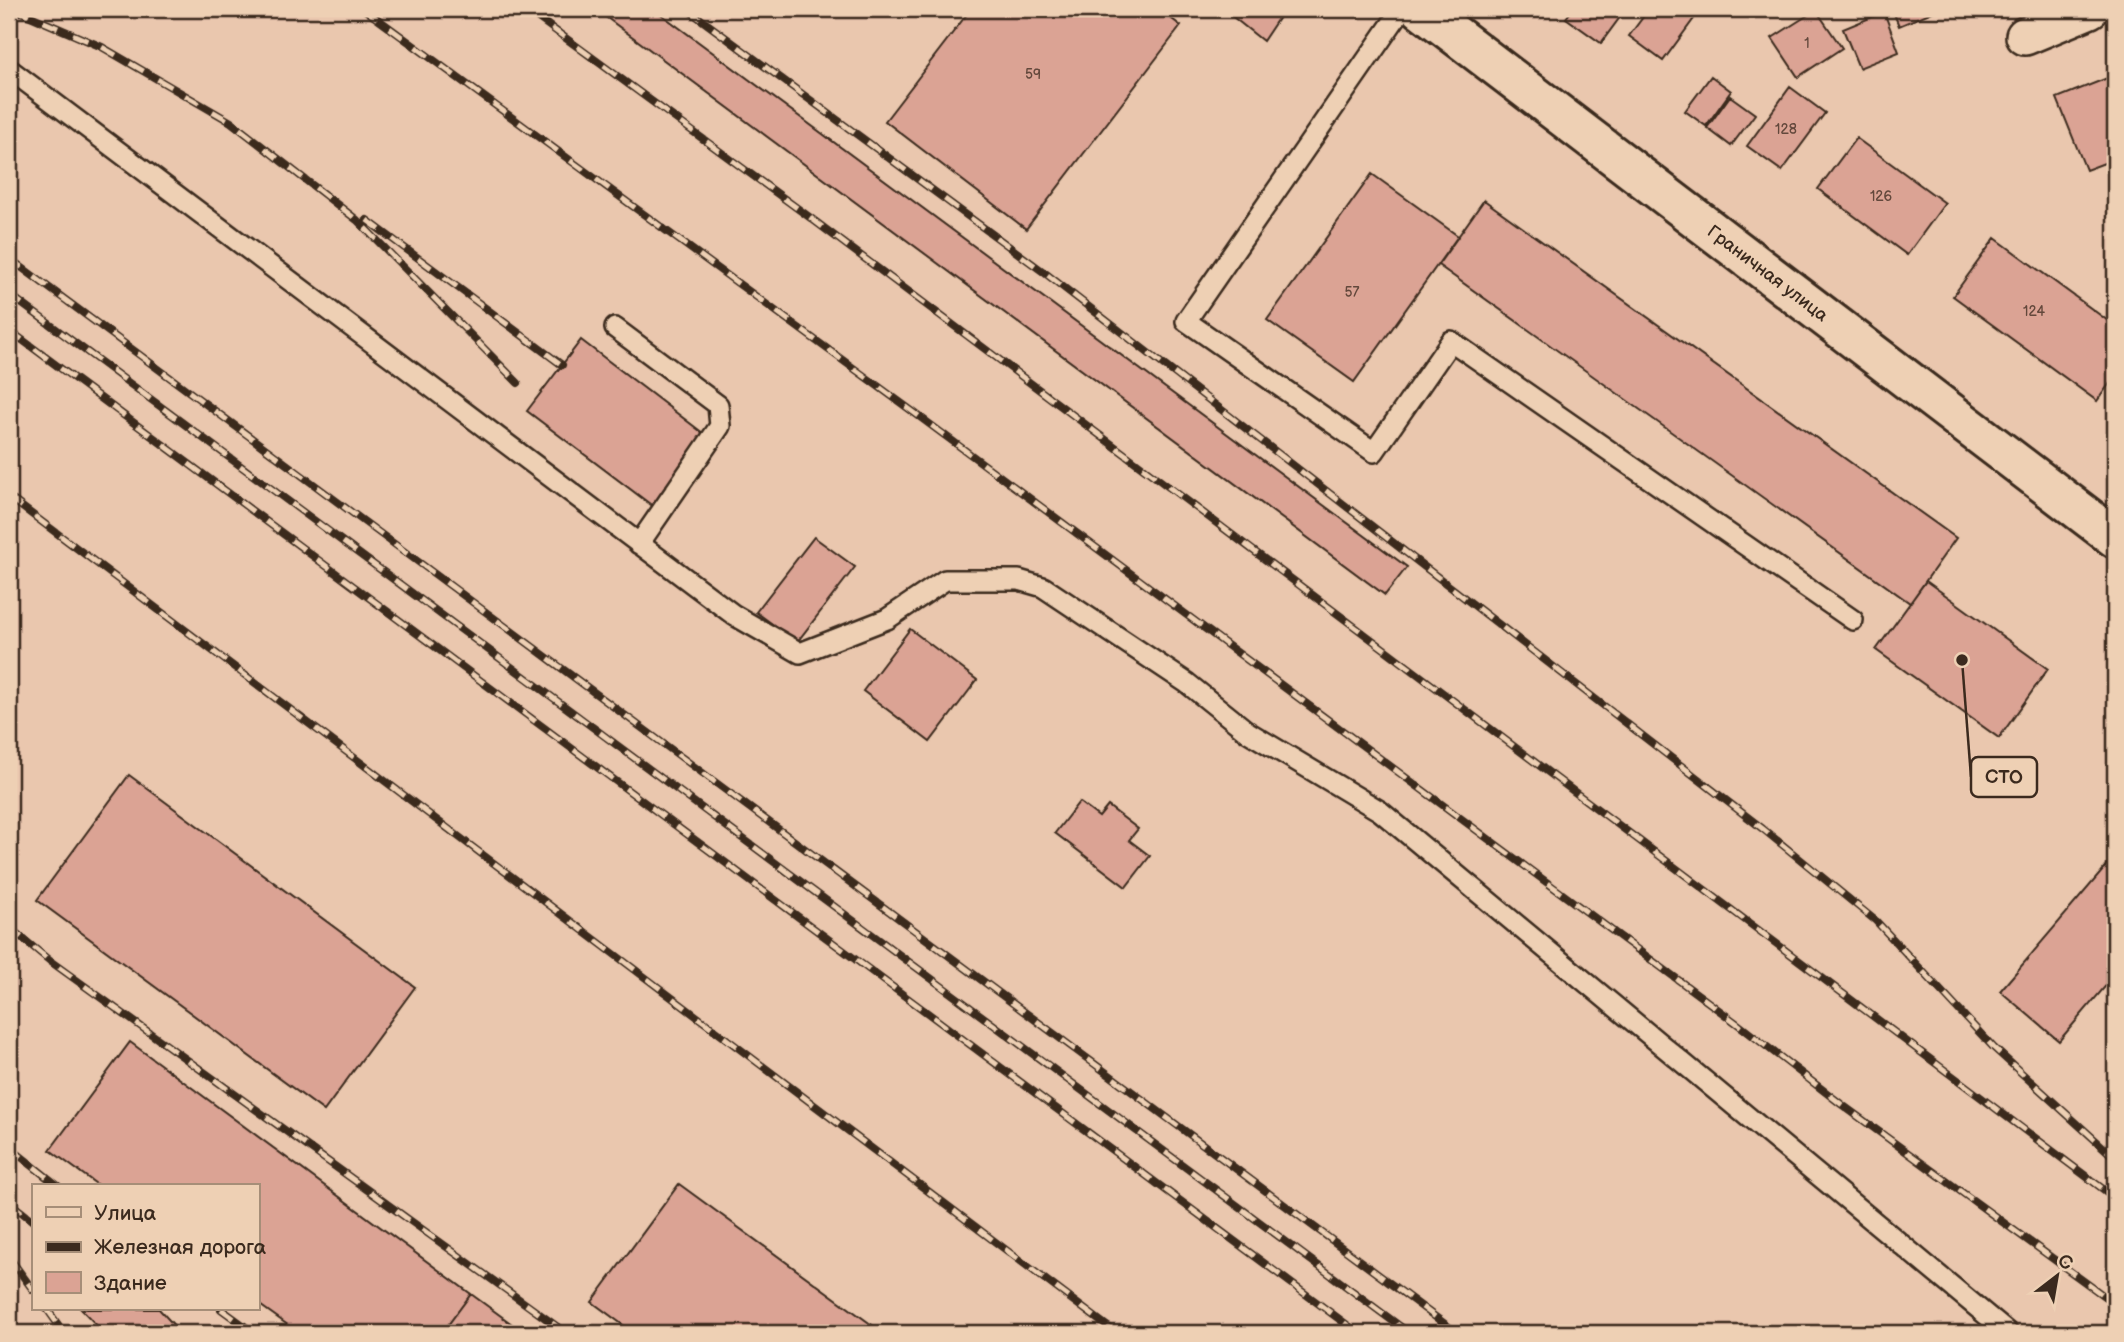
<svg xmlns="http://www.w3.org/2000/svg" width="2124" height="1342" viewBox="0 0 2124 1342" font-family="'Balsamiq Sans',sans-serif">
  <style>
    .building { fill: #dba394; stroke: #3b2a1e; stroke-width: 2 }
    .lines { fill: none; stroke-linecap: round; stroke-linejoin: round }
    .lane-casing { stroke: #3b2a1e; stroke-width: 24 }
    .street-casing { stroke: #3b2a1e; stroke-width: 42 }
    .secondary-casing { stroke: #3b2a1e; stroke-width: 44 }
    .lane { stroke: #eed0b4; stroke-width: 19 }
    .street { stroke: #eed0b4; stroke-width: 37 }
    .secondary { stroke: #eed0b4; stroke-width: 38 }
    .rail-casing { stroke: #3b2a1e; stroke-width: 8 }
    .rail { stroke: #eed0b4; stroke-width: 5; stroke-dasharray: 16; stroke-linecap: butt }
    .labels { text-anchor: middle; dominant-baseline: central; stroke-width: 5; stroke-linejoin: round; paint-order: stroke }
    .number-label { font-size: 14px; fill: #63483c }
    .street-label { font-size: 18px; fill: #3b2a1e; stroke: #eed0b4 }
    .leader { fill: none; stroke: #3b2a1e; stroke-width: 2.5 }
    .callout-dot { fill: #3b2a1e; stroke: #eed0b4; stroke-width: 2.5 }
    .callout { fill: #eed0b4; stroke: #3b2a1e; stroke-width: 2.5 }
    .callout-label { font-size: 19px; text-anchor: middle; font-weight: bold; fill: #3b2a1e }
  </style>
  <rect width="100%" height="100%" fill="#eac7ae"/>
  <filter id="ink" filterUnits="userSpaceOnUse"><feTurbulence type="fractalNoise" baseFrequency=".0143" numOctaves="2"/><feDisplacementMap in="SourceGraphic" scale="14" xChannelSelector="R" yChannelSelector="G"/><feConvolveMatrix kernelMatrix="1 2 1 2 8 2 1 2 1" color-interpolation-filters="sRGB"/></filter>
  <g filter="url(#ink)">
    <path class="building" d="M595 9H654L1407 567 1385 595Z
      M971 9H1159L1181 26 1026 229 885 121Z
      M1223 9H1273L1281 14 1263 41Z
      M1573 9H1626L1601 43 1566 18Z
      M1649 9H1701L1663 61 1629 36Z
      M1892 9H1930L1932 12 1899 26Z
      M1816 10 1842 48 1798 77 1772 38Z
      M1884 12 1899 52 1859 68 1843 29Z
      M2115 75V159L2086 170 2057 98Z
      M1711 76 1731 91 1706 126 1685 111Z
      M1790 87 1825 113 1782 171 1747 146Z
      M1730 96 1755 114 1731 146 1707 128Z
      M1856 138 1945 203 1907 255 1818 189Z
      M1372 174 1458 236 1354 382 1267 320Z
      M1484 200 1956 538 1910 603 1438 265Z
      M1995 238 2115 326V376L2097 401 1953 296Z
      M581 340 708 437 654 507 527 411Z
      M814 537 855 567 797 642 756 612Z
      M1926 581 2048 669 1999 738 1876 650Z
      M910 629 977 680 930 742 863 691Z
      M129 775 415 987 324 1111 37 900Z
      M1079 802 1099 817 1108 806 1138 829 1129 840 1150 856 1126 887 1055 833Z
      M2115 856V975L2059 1041 2000 991Z
      M130 1042 471 1294 442 1333H299L257 1303V1186H99L50 1150Z
      M679 1184 883 1333H634L592 1302Z
      M471 1294 524 1333H442Z
      M81 1309H159L181 1333H104Z"/>
    <g class="lines">
      <g class="lane-casing">
        <path id="lane" d="M1402 9 1186 321 1374 452 1451 341 1853 620
          M9 69 734 615 800 653 887 619 945 580H1019L1043 587 1187 683 1248 732 1380 811 2008 1333
          M615 328 718 405 720 426 639 544"/>
      </g>
      <g class="street-casing">
        <path id="street" d="M2025 36 2090 9"/>
      </g>
      <g class="secondary-casing">
        <g id="secondary">
          <path id="s1" d="M1421 9 2115 538"/>
        </g>
      </g>
      <use href="#lane" class="lane"/>
      <use href="#street" class="street"/>
      <use href="#secondary" class="secondary"/>
      <g class="rail-casing">
        <path id="rail" d="M14 9 102 47 231 122 357 220 518 383
          M364 9 912 411 1739 1025 1841 1104 2115 1304
          M526 9 812 219 2115 1198
          M687 9 1045 273 1763 829 1876 921 1994 1048 2115 1158
          M367 220 562 365
          M9 258 1457 1333
          M9 294 1409 1333
          M9 330 1358 1333
          M9 497 1116 1333
          M9 927 50 961 566 1333
          M9 1147 58 1186
          M9 1202 33 1221
          M9 1257 33 1290
          M47 1309 64 1333
          M221 1309 254 1333"/>
      </g>
      <use href="#rail" class="rail"/>
    </g>
  </g>
  <g class="labels">
    <g class="number-label">
      <text x="1807" y="43">1</text>
      <text x="1033" y="74">59</text>
      <text x="1786" y="129">128</text>
      <text x="1881" y="196">126</text>
      <text x="1352" y="292">57</text>
      <text x="2034" y="311">124</text>
    </g>
    <g class="street-label">
      <text stroke="none"><textPath href="#s1" startOffset="436">Граничная улица</textPath></text>
    </g>
  </g>
  <path class="leader" d="M1962 660L1971 777"/>
  <circle class="callout-dot" cx="1962" cy="660" r="7"/>
  <rect class="callout" x="1971" y="757" width="66" height="40" rx="7"/>
  <g class="callout-label">
    <text x="2004" y="783">СТО</text>
  </g>
  <rect width="2124" height="1342" fill="none" stroke="#eed0b4" stroke-width="35"/>
  <rect x="18" y="18" width="2089" height="1307" fill="none" stroke="#3b2a1e" stroke-width="2.5" filter="url(#ink)"/>
  <rect x="32" y="1184" width="228" height="126" fill="#eed0b4" stroke="#a68e78" stroke-width="2"/>
  <rect x="46" y="1207" width="35" height="10" fill="#eed0b4" stroke="#a68e78" stroke-width="2"/>
  <text x="94" y="1220" font-size="21" fill="#3b2a1e">Улица</text>
  <rect x="46" y="1242" width="35" height="10" fill="#3b2a1e" stroke="#a68e78" stroke-width="2"/>
  <text x="94" y="1254" font-size="21" fill="#3b2a1e">Железная дорога</text>
  <rect x="46" y="1272" width="35" height="21" fill="#dba394" stroke="#a68e78" stroke-width="2"/>
  <text x="94" y="1290" font-size="21" fill="#3b2a1e">Здание</text>
  <g transform="translate(2057 1276) rotate(31)" stroke="#eed0b4" stroke-width="5" paint-order="stroke">
  <path d="M0-5L12 26L0 18L-12 26Z" fill="#3b2a1e"/>
  <text y="-10" font-size="19" font-weight="bold" text-anchor="middle" fill="#3b2a1e">С</text>
  </g>
</svg>
